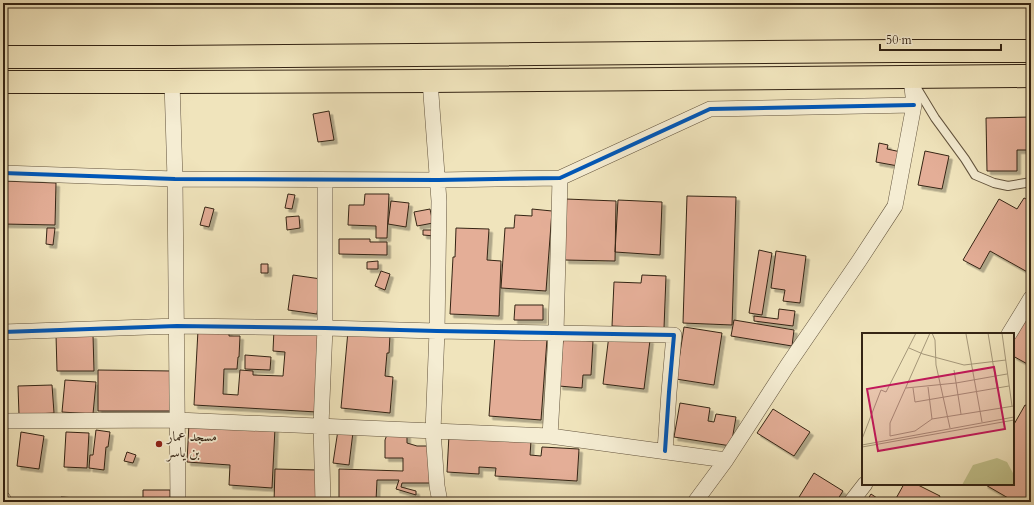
<svg xmlns="http://www.w3.org/2000/svg" width="1034" height="505" viewBox="0 0 1034 505" font-family="Cardo,Amiri,serif">
  <style>
    .building { fill: #e4ae97; stroke: #342414; filter: url(#shadow) }
    .lines { fill: none; stroke-linecap: round; stroke-linejoin: round }
    .lane-casing { stroke: #63543e; stroke-width: 10 }
    .street-casing { stroke: #63543e; stroke-width: 16 }
    .highway-casing { stroke: #342414; stroke-width: 24 }
    .lane { stroke: #f5edd3; stroke-width: 8 }
    .street { stroke: #f5edd3; stroke-width: 15 }
    .highway { stroke: #f0e4bc; stroke-width: 22 }
    .cycleway-casing { stroke: #f5edd3; stroke-width: 6 }
    .cycleway { stroke: #0057b8; stroke-width: 4 }
    .poi-dot { fill: #8f2418; stroke: #f5edd3; stroke-width: 1.5 }
    .labels { text-anchor: middle; dominant-baseline: central; stroke-width: 3.5; stroke-linejoin: round; paint-order: stroke }
    .poi-label { font-size: 14px; fill: #342414; stroke: #f5edd3; text-anchor: start }
    .inset-road { fill: none; stroke: #a59779; stroke-width: 1 }
    .view { fill: #c2185b; fill-opacity: 0.15; stroke: #c2185b; stroke-width: 2 }
    .inset-edge { fill: none; stroke: #342414; stroke-width: 2 }
  </style>
  <defs>
    <filter id="shadow"><feDropShadow dx="3.5" dy="3.5" stdDeviation="0" flood-color="#0004"/></filter>
  </defs>
  <rect width="100%" height="100%" fill="#f0e4bc"/>
  <filter id="stains"><feTurbulence type="fractalNoise" baseFrequency=".005" numOctaves="4"/><feColorMatrix values="0 0 0 0 .2 0 0 0 0 .09 0 0 0 0 .02 0 0 0 .5 -.17"/></filter>
  <radialGradient id="worn" r=".72"><stop offset=".6" stop-color="#630" stop-opacity="0"/><stop offset="1" stop-color="#630" stop-opacity=".3"/></radialGradient>
  <path class="building" d="M329 111 334 140 318 142 313 114Z
    M1031 117V150H1017V171H987L986 118Z
    M879 143 888 145 887 149 901 152 898 166 876 162Z
    M925 151 949 156 942 189 918 185Z
    M3 181 56 183 55 225 3 224Z
    M288 194 295 195 292 209 285 208Z
    M365 194H389L387 238H376V226L348 225 349 205H364Z
    M687 196 736 197 732 325 683 323Z
    M1024 198 1031 201V274L990 251 980 269 963 260 999 199 1017 209Z
    M566 199 616 201 615 261 565 260Z
    M618 200 662 202 660 255 615 252Z
    M391 201 409 203 406 227 388 224Z
    M205 207 214 209 209 227 200 225Z
    M430 209 433 223 417 226 414 212Z
    M532 209 552 211 546 291 501 288 505 228H514L515 215 532 216Z
    M299 216 300 228 287 230 286 217Z
    M47 228H55L53 245 46 244Z
    M456 228 489 229 487 260 501 261 499 316 450 314 453 257H455Z
    M423 230H436L435 236 423 235Z
    M339 239H370V242H387V255L339 254Z
    M759 250 772 253 762 315 749 313Z
    M776 251 806 256 800 303 783 301 785 290 771 288Z
    M378 261V269H367V262Z
    M261 264H268V273H261Z
    M381 271 390 274 385 290 375 286Z
    M293 275 321 279 317 314 288 310Z
    M642 275 666 276 664 328 612 326 614 282 641 283Z
    M515 305H543V320H514Z
    M779 309 795 311 793 326 754 321V316L778 319Z
    M1027 312 1031 314V366L1013 356V339Z
    M734 320 794 330 792 346 731 336Z
    M684 327 722 333 714 385 676 379Z
    M274 329 322 332 317 412 194 405 198 330 229 332V336H240L239 357H238L237 369H224L223 394 238 395 240 370 253 371V375L283 376 285 352 273 351Z
    M348 331 390 335 389 353H387L385 376 393 377 390 413 341 408Z
    M56 335H93L94 371H57Z
    M495 335 547 339 541 420 489 416Z
    M609 335 650 340 644 389 603 384Z
    M563 339 593 341 591 375H583L582 388 559 386Z
    M245 355 271 357 270 370 245 369Z
    M98 370 172 371 171 411H98Z
    M65 380 96 382 93 414 62 412Z
    M52 385 54 413 19 415 18 386Z
    M1031 401V498L1029 502H1015L984 484H1013V426L1025 405 1028 406Z
    M680 403 710 408 708 421 714 422 716 414 736 417 731 446 674 437Z
    M773 409 810 432 794 456 757 433Z
    M189 423 275 428 272 488 229 485 230 465 187 462Z
    M96 430 110 432 108 447H106L104 470 89 468 90 455H93Z
    M338 430 353 432 349 465 333 463Z
    M21 432 44 436 39 469 17 466Z
    M66 432 89 433 87 468 64 467Z
    M388 432H407V443L417 446H430V483H402L401 487 416 491V495L396 489 399 480H377L376 501 380 502H339V469L403 471V458H385V440Z
    M449 435 531 441 530 455 541 456 542 447 579 449 577 481 495 476 496 468 479 467V474L447 472Z
    M127 452 136 455 133 463 124 461Z
    M275 469 317 470 316 502H274Z
    M814 473 843 491 836 502H796Z
    M904 484H916L940 496 937 502H894Z
    M143 490H170V502H143Z
    M871 494 883 502H866Z
    M61 497 93 499V502H61Z"/>
  <g class="lines">
    <g class="lane-casing">
      <path id="lane" d="M915 85 935 118 965 159 975 175 994 183 1008 186 1031 182"/>
    </g>
    <g class="street-casing">
      <path id="street" d="M430 81 439 201 437 331 433 431 437 486 440 502
        M172 82 175 179 178 502
        M3 173 175 179 438 180 560 178 710 109 914 105
        M3 332 177 326 325 328 437 331 674 335 669 392 665 451
        M1009 334 1031 298
        M3 421 177 420 550 436 726 460
        M550 436 556 333 560 178
        M3 499V502
        M323 502 321 425 325 328V180
        M695 502 726 460 787 366 859 261 895 206 914 105 911 78
        M851 502 865 484"/>
    </g>
    <g class="highway-casing">
      <path id="highway" d="M3 57H172L896 51H1031
        M3 82H172L430 81 1031 76"/>
    </g>
    <use href="#lane" class="lane"/>
    <use href="#street" class="street"/>
    <use href="#highway" class="highway"/>
    <g class="cycleway-casing">
      <path id="cycleway" d="M3 173 175 179 438 180 560 178 710 109 914 105
        M3 332 177 326 325 328 437 331 674 335 669 392 665 451"/>
    </g>
    <use href="#cycleway" class="cycleway"/>
  </g>
  <circle class="poi-dot" cx="159" cy="444" r="4"/>
  <g class="labels">
    <g class="poi-label">
      <text x="167" y="436">مسجد عمار<tspan x="167" dy="16">بن ياسر</tspan></text>
    </g>
  </g>
  <g transform="translate(862 333)">
    <rect width="152" height="152" fill="#f0e4bc"/>
    <path d="M135 125 145 129 152 142V152H100L111 132Z" fill="#c1c28c"/>
    <path class="inset-road" d="M70 0 73 7 74 32 88 95M126 0 135 55M140 0 150 73M104 1 120 89M47 15 61 21 102 32 144 27M92 37 99 81M66 54 70 86M44 55 94 50 145 41M51 55 53 69 147 53M28 103 53 98 70 86 152 73M28 103V90L68 0M0 106 19 57 24 59 54 0M0 112 152 84M0 114 152 87"/>
    <path class="view" d="M132 34 143 96 16 118 5 56Z"/>
    <rect width="152" height="152" class="inset-edge"/>
  </g>
  <rect width="1034" height="505" fill="none" stroke="#f0e4bc" stroke-width="16"/>
  <rect x="4" y="4" width="1026" height="497" fill="none" stroke="#342414" stroke-width="2"/>
  <rect x="8" y="8" width="1018" height="489" fill="none" stroke="#342414"/>
  <path d="M880 44v6h121v-6" fill="none" stroke="#342414" stroke-width="2"/>
  <text x="886" y="44" font-size="12" fill="#342414" stroke="#f5edd3" stroke-width="3" paint-order="stroke">50 m</text>
  <rect width="100%" height="100%" filter="url(#stains)"/>
  <rect width="100%" height="100%" fill="url(#worn)"/>
</svg>
